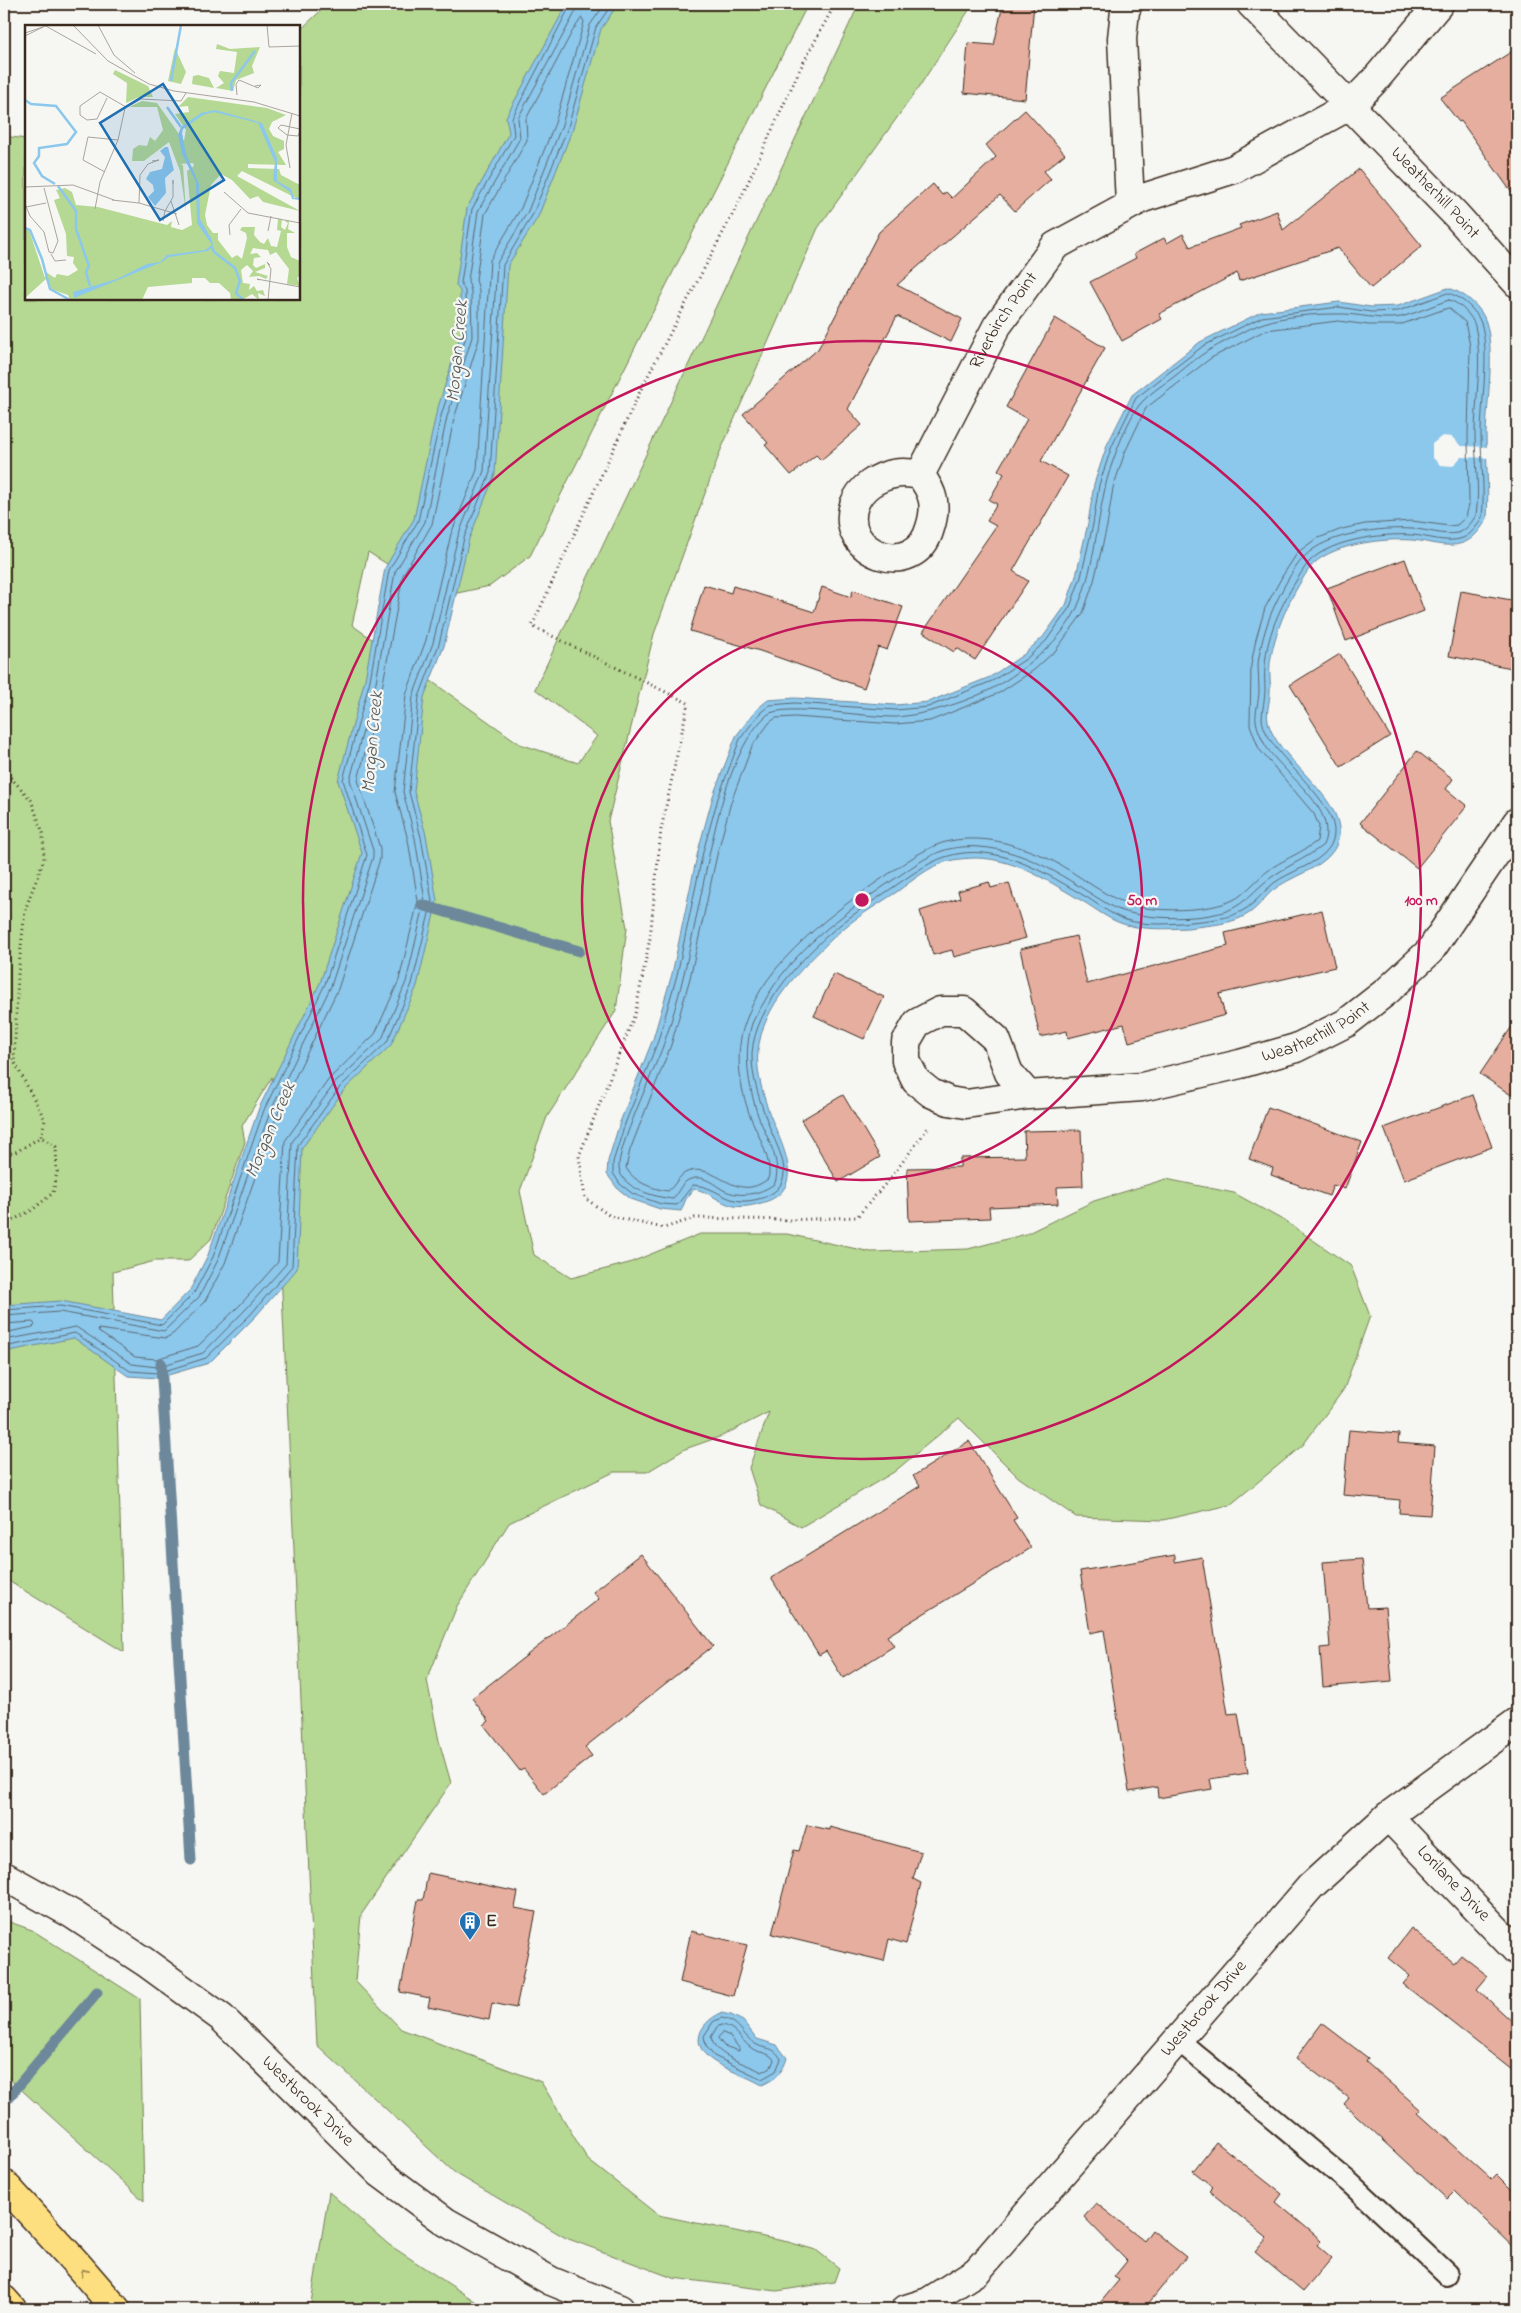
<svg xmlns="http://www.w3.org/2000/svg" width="1521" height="2313" viewBox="0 0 1521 2313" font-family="'Indie Flower',sans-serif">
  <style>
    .green { fill: #b5d893; stroke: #788158 }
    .water { fill: #8cc7ec; stroke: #6c889a }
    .pier { fill: #f6f6f2 }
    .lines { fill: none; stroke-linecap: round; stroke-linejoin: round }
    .shore { stroke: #5b6970; stroke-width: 1 }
    .stream { stroke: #6c889a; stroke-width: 11 }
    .building { fill: #e6ae9f; stroke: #3b2a1e }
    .service-casing { stroke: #3b2a1e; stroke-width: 24 }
    .minor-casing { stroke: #3b2a1e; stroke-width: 31 }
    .trunk-casing { stroke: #3b2a1e; stroke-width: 31 }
    .path { stroke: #3b2a1e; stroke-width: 3; stroke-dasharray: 1 4; stroke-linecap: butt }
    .service { stroke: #f6f6f2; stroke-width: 20 }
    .minor { stroke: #f6f6f2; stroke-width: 28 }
    .trunk { stroke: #fedf80; stroke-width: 28 }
    .oneway { stroke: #9c844f }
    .ring { fill: none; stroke: #c2185b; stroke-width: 2.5 }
    .labels { text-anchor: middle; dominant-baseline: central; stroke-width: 4.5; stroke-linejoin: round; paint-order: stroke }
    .street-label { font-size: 18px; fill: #3b2a1e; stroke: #f6f6f2 }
    .poi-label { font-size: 18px; font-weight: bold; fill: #3b2a1e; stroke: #f6f6f2; text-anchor: start }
    .water-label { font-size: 19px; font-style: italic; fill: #53595c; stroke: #f6f6f2 }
    .inset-river { fill: none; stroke: #8cc7ec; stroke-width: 2.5 }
    .inset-road { fill: none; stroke: #aba49d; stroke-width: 1 }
    .view { fill: #1f6fb2; fill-opacity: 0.15; stroke: #1f6fb2; stroke-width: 2.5 }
    .inset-edge { fill: none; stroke: #3b2a1e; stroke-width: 2.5 }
    .centre { fill: #c2185b; stroke: #f6f6f2; stroke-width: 2.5 }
    .ring-label { font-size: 15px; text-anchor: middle; font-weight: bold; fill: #c2185b; stroke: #f6f6f2; stroke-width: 4.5; stroke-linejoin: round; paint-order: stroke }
  </style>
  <rect width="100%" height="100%" fill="#f6f6f2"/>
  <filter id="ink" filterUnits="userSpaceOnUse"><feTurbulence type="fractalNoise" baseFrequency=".02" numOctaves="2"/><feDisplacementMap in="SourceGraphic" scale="10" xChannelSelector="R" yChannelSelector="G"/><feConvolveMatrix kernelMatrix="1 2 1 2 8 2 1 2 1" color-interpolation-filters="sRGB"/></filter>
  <g filter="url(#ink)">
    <path class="green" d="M328 4H808L530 556 490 586 439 597 368 552 352 625 520 744 578 763 597 736 535 689 859 4H973L919 87 818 228 720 452 654 634 608 821 627 928 616 1011 547 1117 520 1191 534 1255 571 1278 629 1263 700 1234H787L871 1252 968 1249 1026 1234 1094 1201 1166 1179 1234 1193 1288 1223 1351 1266 1370 1316 1344 1389 1303 1445 1230 1505 1163 1520 1076 1517 1018 1477 959 1418 894 1472 801 1527 761 1505 749 1468 769 1412 722 1436 685 1449 647 1472H614L509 1523 457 1606 427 1680 439 1741 451 1783 361 1915 355 1981 401 2029 541 2082 588 2160 658 2215 788 2242 816 2250 839 2268 834 2282 777 2291 673 2278 566 2238 455 2173 317 2045 272 1077 242 1126 245 1142 211 1239 188 1261H155L113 1272 124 1652 4 1578V136L26 139V299H299V31Z
      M4 1920 32 1930 140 1999 144 2201 4 2074Z
      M329 2192 388 2244 487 2309H310Z"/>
    <path class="water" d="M567 4H618L601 29 573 128 538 217 508 265 495 474 469 539 444 646 424 697 414 792 426 835 437 901 417 986 391 1045 344 1090 302 1148 297 1269 255 1317 209 1363 158 1378 128 1376 74 1338 4 1352V1305L61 1301 161 1320 190 1290 208 1255 259 1108 320 983 362 853 338 781 365 679 385 568 414 519 436 414 461 334 460 291 456 285 467 208 509 133 506 117Z
      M1448 288C1463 292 1481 306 1486 322 1495 351 1487 402 1486 433 1486 461 1489 489 1487 518 1482 528 1474 539 1463 543 1446 549 1428 541 1412 540 1383 538 1327 544 1309 569 1290 597 1275 629 1270 663 1269 673 1271 683 1270 692 1270 702 1266 712 1268 721 1275 761 1363 807 1333 851 1320 870 1290 876 1272 891 1265 897 1259 906 1251 912 1233 925 1209 925 1188 928 1168 929 1142 930 1123 924 1108 919 1097 910 1084 902 1051 883 1017 859 977 858 969 858 956 859 948 861 930 866 913 880 898 891 876 906 852 919 833 938 801 969 762 1005 758 1052 756 1068 761 1087 766 1103 773 1131 810 1182 770 1200 760 1204 745 1208 734 1206 719 1203 709 1191 694 1189L686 1199 681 1211 660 1209 631 1199 617 1188 607 1174 608 1161 620 1122 653 1039 672 974 698 851 713 796 736 736 757 709 768 700 795 698 896 705 928 702 990 677 1023 655 1043 637 1066 605 1076 576 1088 523 1094 484 1107 445 1132 395 1200 342 1261 312 1339 302 1371 307 1398 306Z
      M721 2013 731 2015 743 2021 757 2039 777 2045 787 2058C783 2072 776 2079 762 2085 747 2076 726 2070 713 2061 689 2045 699 2023 721 2013Z"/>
    <path class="pier" d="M1442 436 1452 437 1461 446 1489 447 1490 458 1461 457 1453 466 1440 465 1432 457V444Z"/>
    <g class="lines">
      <path class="shore" d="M582 18 584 22 555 123 521 208 490 260 477 470 451 534 426 640 406 695 395 792 408 840 418 901 399 980 375 1034 329 1079 285 1141 278 1262 241 1304 198 1346 156 1359 135 1357 99 1332 98 1329 166 1338 174 1333 205 1301 225 1263 277 1115 338 989 380 859V848L358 780 383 683 403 575 432 524 454 419 479 339V290L476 280 485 214 527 140 526 119 572 32Z
        M1448 293C1461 296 1477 311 1481 323 1490 350 1481 405 1481 435 1481 462 1485 490 1482 517 1478 525 1472 534 1463 538 1447 544 1428 536 1412 535 1382 533 1323 540 1305 567 1285 597 1266 632 1265 668 1264 675 1265 683 1265 690 1265 699 1262 710 1262 719 1266 759 1356 808 1329 848 1317 865 1290 871 1274 883 1264 891 1257 901 1247 908 1231 919 1210 920 1191 922 1171 924 1146 926 1126 920 1112 915 1100 906 1088 898 1047 874 996 840 945 857 927 863 911 875 895 886 875 900 854 913 836 928 802 957 755 1007 752 1053 751 1079 762 1107 771 1131 776 1143 784 1159 784 1172 784 1186 774 1194 762 1198 726 1209 722 1187 693 1185L677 1205 661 1204 633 1194 620 1184 613 1173V1162L625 1124 658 1041 677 975 703 852 718 798 740 739 760 713 770 705 795 703 896 710 928 707 992 681 1026 659 1046 641 1070 607 1081 577 1093 524 1099 485 1112 446 1136 398 1203 346 1262 317 1339 307 1371 312 1398 311Z
        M1449 300C1459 302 1473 317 1475 326 1483 356 1475 403 1475 434 1475 461 1480 488 1476 515 1472 522 1466 531 1457 533 1442 536 1427 529 1412 529 1382 527 1326 533 1304 557 1291 571 1281 592 1273 609 1266 625 1260 647 1258 664 1258 673 1259 682 1259 691 1259 701 1255 711 1256 721 1257 728 1261 737 1264 743 1280 773 1340 807 1323 845 1306 859 1286 866 1269 879 1255 889 1246 903 1229 910 1202 921 1135 921 1109 905 1068 880 1029 850 979 847 969 846 955 847 945 850 925 856 907 871 890 882 842 915 791 951 763 1004 759 1011 753 1019 751 1027 744 1054 748 1080 755 1106 761 1130 783 1157 775 1183 761 1195 736 1199 720 1188 711 1182 702 1175 691 1179 682 1181 678 1193 673 1199 655 1197 622 1189 619 1168 616 1151 655 1068 663 1046 681 996 691 942 702 890 712 841 728 749 767 715 782 702 871 718 896 717 926 715 974 700 1000 684 1030 665 1061 641 1077 608 1094 571 1096 528 1105 488 1109 468 1128 416 1142 402 1150 393 1161 386 1171 379 1184 369 1197 357 1211 349 1228 340 1246 329 1264 323 1285 316 1313 314 1336 314 1358 313 1379 321 1401 317 1417 313 1433 305 1449 300Z
        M1449 308 1465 322 1470 346 1468 436 1469 504 1466 517 1457 525 1449 526 1412 521 1365 524 1342 529 1316 539 1298 552 1283 575 1265 608 1256 639 1251 665 1250 725 1259 749 1314 814 1319 826 1317 841C1303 852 1287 858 1273 867 1261 875 1252 886 1241 895 1223 910 1178 911 1155 909 1112 907 1086 877 1049 859 1035 852 1020 847 1005 843 986 838 961 837 942 843 922 850 904 863 887 875 836 910 765 961 745 1023 735 1051 739 1083 748 1110 754 1129 774 1160 768 1179 735 1205 716 1161 687 1172 678 1176 675 1186 668 1191 652 1189 634 1182 626 1168L630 1150 671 1045 690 978 717 855 731 802 752 746 770 722 776 718 795 717 895 724 930 721 999 693 1034 670 1056 650 1083 613 1094 581 1107 526 1113 488 1125 452 1146 408 1211 358 1266 330 1338 321 1369 325H1399Z
        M4 1310 60 1306 162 1325 194 1293 213 1257 264 1110 325 984 367 855 343 780 370 680 389 570 418 521 441 416 466 336 465 291 461 283 472 209 514 135 512 118 571 4
        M4 1316 60 1312 164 1331 199 1297 218 1260 270 1112 331 986 373 857V850L350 780 376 682 395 572 425 522 447 417 472 337 471 291 468 281 478 211 520 138 518 118 576 11 577 4
        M4 1324 33 1322 35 1325 33 1327 4 1333
        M4 1340 76 1327 132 1364 157 1367 203 1353 246 1309 286 1264 292 1142 335 1083 382 1039 406 982 425 901 415 838 403 792 413 696 433 643 458 536 484 471 497 263 528 211 562 125 590 25 605 4
        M4 1347 75 1333 130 1371 158 1373 206 1358 251 1314 292 1266 298 1145 340 1087 387 1042 412 984 432 901 421 837 409 792 419 697 439 644 464 538 490 473 503 265 533 214 568 127 596 27 612 4
        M722 2018C741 2022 740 2033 754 2043 765 2051 772 2044 781 2059L776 2071 762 2079 714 2056 706 2046 704 2036 713 2022Z
        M722 2025C736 2027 740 2039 750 2047 758 2054 769 2051 774 2060L771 2067 762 2072C746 2063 715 2057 711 2037L717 2027Z
        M723 2033 730 2036 739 2048V2051L724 2046 718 2038Z"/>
      <path class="stream" d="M422 905 579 951
        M161 1363 191 1860
        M8 2098 97 1992"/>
    </g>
    <path class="building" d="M1003 4H1034L1025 99 964 93 968 43 994 45Z
      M1517 48V200L1461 121 1459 122 1440 98Z
      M1025 110 1065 154 1044 171 1051 179 1015 211 1000 195 897 285 962 319 951 342 897 316 848 409 862 425 821 460 816 455 791 475 765 445 768 443 743 414 818 349 879 232 933 184 942 195 946 192 952 198 996 157 986 145Z
      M1359 169 1422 246 1371 288 1338 248 1239 281 1237 273 1159 314 1162 319 1122 341 1090 282 1136 258 1134 254 1164 238 1167 243 1183 234 1190 247 1241 228 1239 225 1277 211 1283 230Z
      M1055 318 1105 348 1041 461 1068 476 1013 571 1028 581 975 660 957 648 954 652 923 632 996 526 987 521 997 504 989 500 1004 474 998 470 1027 419 1006 407Z
      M1405 559 1424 611 1346 641 1327 588Z
      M704 585 731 593 733 586 814 612 822 587 851 597 853 590 903 607 887 650 878 647 864 688 760 651 690 631Z
      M1461 591 1517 601V669L1449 656Z
      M1340 654 1390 736 1341 767 1290 685Z
      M1417 751 1453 779 1446 789 1467 806 1417 868 1360 823Z
      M989 882 991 888 1009 883 1026 938 954 957 952 950 933 955 920 911 960 898 958 891Z
      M1322 910 1335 967 1219 994 1225 1015 1129 1042 1124 1024 1068 1038 1067 1031 1040 1037 1020 949 1076 936 1087 984 1228 946 1225 933Z
      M834 974 884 997 864 1039 814 1016Z
      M1517 1019V1099L1480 1074Z
      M843 1095 880 1157 838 1182 801 1120Z
      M1473 1095 1492 1147 1404 1180 1384 1128Z
      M1268 1107 1362 1142 1345 1189 1333 1185 1329 1196 1271 1175 1273 1168 1249 1159Z
      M1081 1130 1083 1186 1057 1187 1058 1204 989 1207 990 1218 909 1221 907 1168 960 1167V1158L1025 1157 1024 1131Z
      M1349 1430 1399 1434 1398 1443 1435 1446 1430 1515 1399 1513 1400 1500 1343 1495Z
      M969 1441 1017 1518 1013 1520 1031 1548 887 1636 894 1646 843 1678 826 1651 819 1655 771 1578 920 1486 913 1476Z
      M641 1554 713 1646 585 1747 592 1756 544 1794 524 1769 520 1771 484 1725 489 1721 472 1698 599 1599 593 1592Z
      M1175 1555V1562L1202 1557 1228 1714 1238 1713 1248 1773 1210 1779 1212 1789 1158 1798 1157 1787 1129 1792 1104 1630 1090 1633 1080 1571Z
      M1362 1559 1367 1608 1385 1607 1392 1681 1323 1687 1320 1648 1330 1647 1323 1562Z
      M807 1825 830 1830V1827L921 1852 913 1879 921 1883 906 1944 889 1939 884 1961 772 1934 794 1850 799 1851Z
      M428 1873 518 1892 515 1908 536 1912 516 2008 492 2003 489 2020 428 2007 430 1998 400 1992 418 1900H423Z
      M1411 1928 1454 1963 1461 1955 1488 1976 1477 1989 1517 2026V2074L1403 1984 1410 1976 1388 1958Z
      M691 1931 747 1945 733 1996 680 1982Z
      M1322 2023 1368 2058 1366 2062 1421 2110 1418 2113 1491 2179 1496 2174 1517 2195V2251L1455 2191 1447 2199 1344 2104 1349 2098 1296 2058Z
      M1216 2142 1282 2194 1276 2202 1321 2240 1317 2245 1332 2258 1303 2292 1255 2252 1267 2238 1209 2191 1213 2187 1193 2171Z
      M1096 2203 1144 2241 1152 2230 1186 2257 1144 2309H1095L1119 2280 1114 2277 1127 2261 1084 2217Z"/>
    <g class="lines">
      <g class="service-casing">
        <path id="service" d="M1178 2040 1351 2184 1447 2274"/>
      </g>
      <g class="minor-casing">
        <g id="minor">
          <path d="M1128 4 1125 11 1122 38 1130 204"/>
          <path id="s1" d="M1251 4 1456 215 1517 283"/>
          <path id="s2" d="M920 475C934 493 937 506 930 528 915 582 838 554 854 505 857 497 863 489 870 484 886 473 901 471 920 475L997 326 1055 246 1143 198 1234 169 1351 105 1375 80 1439 4"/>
          <path id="s3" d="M1028 1095 1009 1073 996 1039 964 1011H940L917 1023 906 1042V1061L916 1081 931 1093 949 1101 966 1104 1028 1095 1142 1087 1240 1064 1296 1048 1346 1023 1387 991 1430 951 1517 822"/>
          <path id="s4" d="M1388 1816 1517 1951"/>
          <path id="s5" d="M4 1876 72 1914 145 1962 222 2018 380 2173 446 2222 551 2281 620 2309"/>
          <path id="s6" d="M906 2309 928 2302 977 2271 1311 1886 1388 1816 1517 1722"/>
        </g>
      </g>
      <g class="trunk-casing">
        <path id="trunk" d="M4 2184 77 2264 116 2309
          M4 2300 12 2309"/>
      </g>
      <path class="path" d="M835 4 800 69 739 202 642 387 532 626 688 703 661 830 650 938 635 1014 579 1156 585 1198 610 1216 664 1228 695 1218 790 1220 857 1217 892 1176 928 1128
        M4 770 31 800 43 833 44 859 25 910 18 975 14 1061 45 1120 41 1137 14 1153H4
        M4 1225 32 1210 53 1193 57 1172 56 1147 41 1137"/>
      <use href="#service" class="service"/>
      <use href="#minor" class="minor"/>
      <use href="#trunk" class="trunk"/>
    </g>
    <defs><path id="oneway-chevron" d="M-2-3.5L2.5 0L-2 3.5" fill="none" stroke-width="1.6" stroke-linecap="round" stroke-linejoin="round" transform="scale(1.25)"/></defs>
    <use class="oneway" href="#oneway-chevron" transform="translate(84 2272) rotate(-130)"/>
  </g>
  <g class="ring">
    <circle cx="862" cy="900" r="280"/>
    <circle cx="862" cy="900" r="559"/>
  </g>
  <defs>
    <g id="building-pin" transform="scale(1.125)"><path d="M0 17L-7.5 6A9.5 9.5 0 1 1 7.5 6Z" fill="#1f6fb2" stroke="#f6f6f2"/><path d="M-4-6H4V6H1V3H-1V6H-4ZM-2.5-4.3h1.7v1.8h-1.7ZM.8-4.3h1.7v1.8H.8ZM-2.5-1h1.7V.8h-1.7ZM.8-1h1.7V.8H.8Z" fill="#fff"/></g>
  </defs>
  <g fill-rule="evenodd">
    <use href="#building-pin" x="470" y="1922"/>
  </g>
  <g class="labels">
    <g class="street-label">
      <text stroke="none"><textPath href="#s1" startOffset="264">Weatherhill Point</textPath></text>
      <text stroke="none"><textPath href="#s2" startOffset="439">Riverbirch Point</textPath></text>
      <text stroke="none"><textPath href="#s3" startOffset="638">Weatherhill Point</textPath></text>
      <text stroke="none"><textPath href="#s4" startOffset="94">Lorilane Drive</textPath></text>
      <text stroke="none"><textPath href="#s6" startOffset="428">Westbrook Drive</textPath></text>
      <text stroke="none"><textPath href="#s5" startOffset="380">Westbrook Drive</textPath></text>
    </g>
    <g class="poi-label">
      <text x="486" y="1922">E</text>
    </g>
    <g class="water-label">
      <text transform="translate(458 351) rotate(-85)">Morgan Creek</text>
      <text transform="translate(373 742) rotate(-85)">Morgan Creek</text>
      <text transform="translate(271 1130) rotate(-67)">Morgan Creek</text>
    </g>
  </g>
  <g transform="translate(25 25)">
    <rect width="275" height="275" fill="#f6f6f2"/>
    <path d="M192 19 205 24 235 22 227 41 229 48 211 55 208 66 191 63 199 58 193 51 195 46 209 48 212 27 191 24ZM150 23 161 47 156 59 143 56ZM90 45 123 61 128 72H114L101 78 102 58 88 49ZM173 50 184 53 189 63 167 59 168 51ZM163 72 242 83 261 90 247 97 244 104 248 111 259 116V124L253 127 261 140 223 139V143L254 144 256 150 275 160V175L217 146 212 151 275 186 238 177 233 171 225 174 207 155 196 149 186 160 180 190 182 200 188 208H193V215L207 233 212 230 217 234 222 213 221 208 215 205 217 202H230L229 210 235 217 239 219 243 213 246 221 252 222 256 206 252 205 253 194H257L256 202 260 205 263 198 260 196H264L263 204 270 208H262V222L266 232 275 236V250L272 253 275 261 262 259 264 244 251 227 245 230 243 225 228 223 225 229 232 228 236 232 229 233 228 240 231 243 240 239V243L230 247 243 251 241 254 234 251 224 252 228 246 222 240 216 245 218 258 225 259 224 265 229 261 232 266 238 265 240 271 233 268 234 275 227 269 217 275H206L205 268 194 258H185L180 253H167V258L123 262 117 275H45L43 270 25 264 21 254 0 273V202L4 205 20 253 21 247 30 253 32 249 43 251 53 245 48 238 49 232 42 231 41 209 29 175 35 173 31 165 40 163 47 167 51 180 73 182 142 200 147 196 146 202 157 205 167 200 162 146 169 141 168 138 155 139 158 140 161 187 155 146 144 117 119 136H107L108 124 114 120 122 121 125 112 130 116 138 105 132 82H104L117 76 132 78 159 116 161 105 150 89 164 87 163 81 153 82Z" fill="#b5d893"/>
    <path d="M190 85 237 98 252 133V156L266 164 269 173 275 172V175L267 174 265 167 248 155 250 137 233 98 189 87 178 90 158 104 157 108 161 129 174 159 175 194 187 215 188 221 183 226 144 232 137 237 49 273 48 267 92 254 122 239 135 237 142 230 180 225 187 220 172 198 171 157 157 129 153 110 156 102 176 88ZM140 122H143L149 145 140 153 141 168 130 181 123 172 129 166 128 160 121 154 125 147 137 144 140 132 135 126Z" fill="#8cc7ec"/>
    <path class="inset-river" d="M146 56 156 0M207 66 206 58 230 26M0 75 6 79 31 81 51 107 42 119 14 123V131L9 138 17 151 30 159M142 82 156 102M33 161 51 186V204L64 241 61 247 65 261M0 203 5 205 17 234 25 264 45 275M187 222 189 227 210 243 215 256 211 268 218 275"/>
    <path class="inset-road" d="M19 0 71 29M48 0 83 36 124 59 149 66 229 77 275 91M73 0 89 30 110 48M242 0 244 22 275 21M0 8 18 2M0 11 20 1M212 70 211 59 214 55 233 63 236 60 230 61M82 73 72 94 62 95 55 90V81L75 67 101 82M275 104 256 100 253 103 262 110 273 111 275 106M265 143 261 120 267 88M80 147 58 135 63 112 93 115M0 162 48 160 89 175M199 167 223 188 275 198M87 175 114 178 152 189M146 176 154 200M114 178 115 150 123 139 134 135 127 136M0 179 5 191 19 207 24 227 28 228 33 216 19 163M1 182 21 178M70 184 75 157 93 115 100 83 116 74 156 76 161 68M138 196 140 186 148 172V155V159M243 206 246 191M205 210 204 200 216 184M26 229 30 236 41 235M235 255 232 254 275 262M243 275 246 244 242 237 245 240"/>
    <path class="view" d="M138 59 199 155 135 195 75 98Z"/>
    <rect width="275" height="275" class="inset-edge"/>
  </g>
  <circle cx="862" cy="900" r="8" class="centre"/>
  <g class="ring-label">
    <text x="1142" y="905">50 m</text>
    <text x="1421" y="905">100 m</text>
  </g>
  <rect width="1521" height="2313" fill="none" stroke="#f6f6f2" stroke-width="20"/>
  <rect x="10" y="10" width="1501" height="2293" fill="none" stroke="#3b2a1e" stroke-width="2" filter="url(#ink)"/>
</svg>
